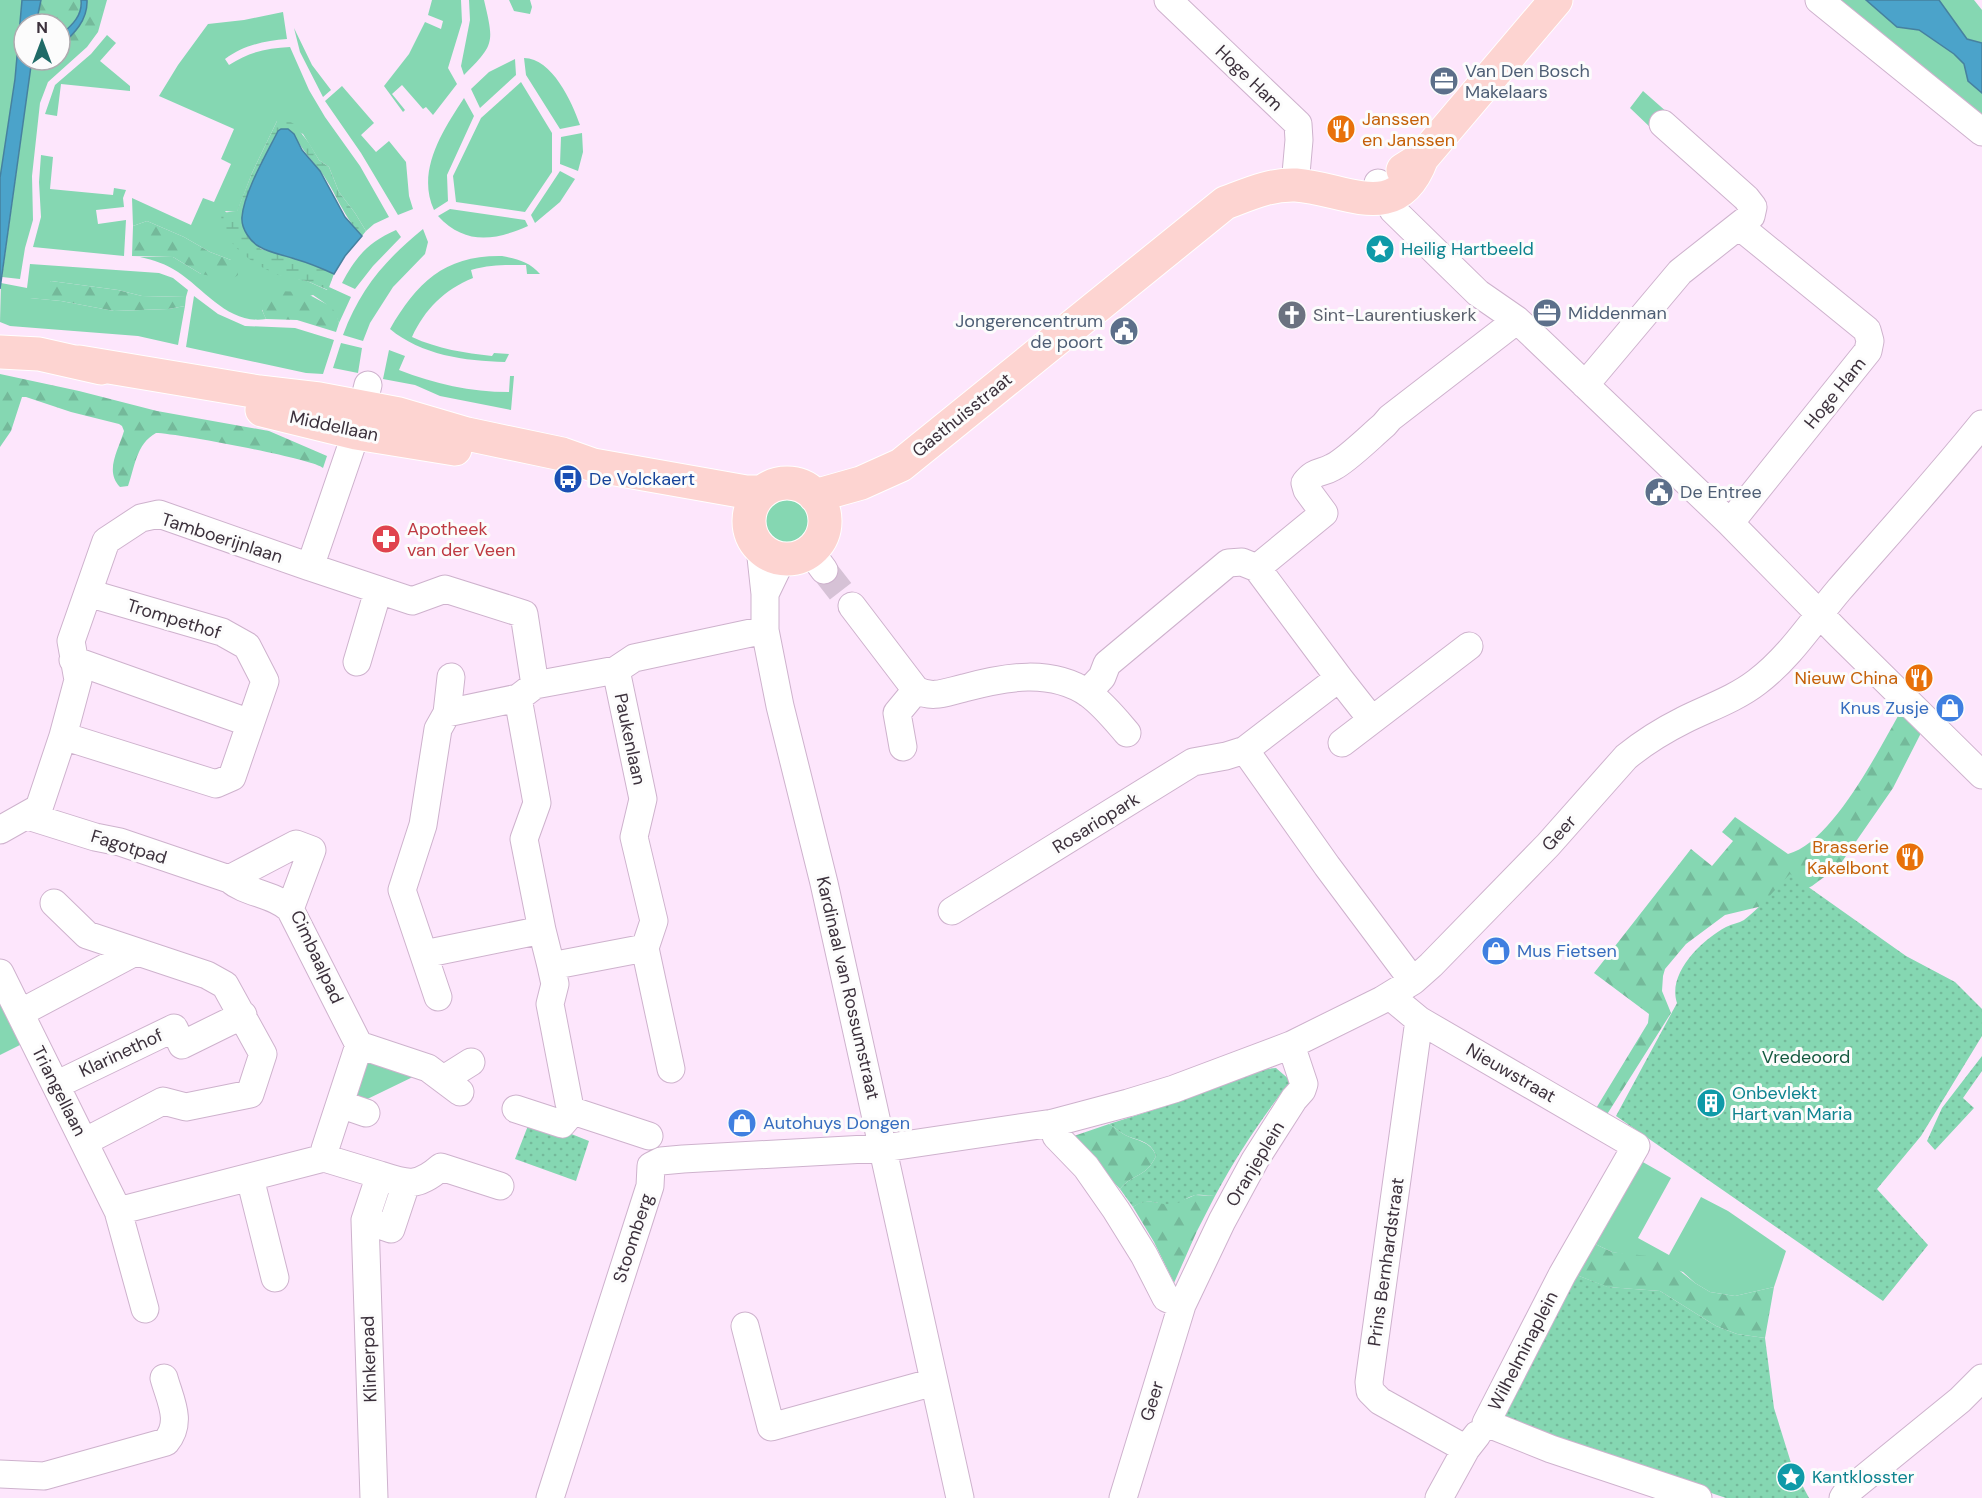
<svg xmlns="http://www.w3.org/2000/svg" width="1982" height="1498" viewBox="0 0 1982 1498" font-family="'DM Sans',sans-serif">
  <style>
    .green { fill: #85d7b2 }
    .forest { fill: url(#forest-firs) }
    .wetland { fill: url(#wetland-marsh) }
    .park { fill: url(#park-dots) }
    .water { fill: #4ba3ca; stroke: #46819f; stroke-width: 1.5 }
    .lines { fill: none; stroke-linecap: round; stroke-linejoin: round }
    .minor-tunnel { stroke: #d6c2d6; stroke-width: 27; stroke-dasharray: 27 14; stroke-linecap: butt }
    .minor-casing { stroke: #ceb2cd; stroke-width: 29 }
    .major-casing { stroke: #fff; stroke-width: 35 }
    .minor { stroke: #fff; stroke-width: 27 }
    .major { stroke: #fdd4d1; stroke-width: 33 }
    .labels { text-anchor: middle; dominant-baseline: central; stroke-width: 6; stroke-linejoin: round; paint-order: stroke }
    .service-label { font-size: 18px; fill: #4e5e75; stroke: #fcfcfc; text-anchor: start }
    .street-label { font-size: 18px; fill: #3c313c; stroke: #fcfcfc }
    .food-label { font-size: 18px; fill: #c56008; stroke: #fcfcfc; text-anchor: end }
    .culture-label { font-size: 18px; fill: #0d838f; stroke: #fcfcfc; text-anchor: start }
    .worship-label { font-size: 18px; fill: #5b616d; stroke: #fcfcfc; text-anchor: start }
    .transit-label { font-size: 18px; fill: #164399; stroke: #fcfcfc; text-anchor: start }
    .health-label { font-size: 18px; fill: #be3a42; stroke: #fcfcfc; text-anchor: start }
    .shop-label { font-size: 18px; fill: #366cbe; stroke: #fcfcfc; text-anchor: start }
    .park-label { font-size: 18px; fill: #14593f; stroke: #fcfcfc }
  </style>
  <defs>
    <pattern id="forest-firs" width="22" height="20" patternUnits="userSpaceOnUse" patternTransform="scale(1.5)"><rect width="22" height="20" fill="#85d7b2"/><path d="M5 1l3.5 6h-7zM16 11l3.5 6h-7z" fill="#74b99a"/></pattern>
    <pattern id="wetland-marsh" width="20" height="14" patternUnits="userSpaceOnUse" patternTransform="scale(1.5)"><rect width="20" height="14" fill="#85d7b2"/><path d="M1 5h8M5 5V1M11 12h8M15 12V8" fill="none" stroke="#74b99a"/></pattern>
    <pattern id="park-dots" width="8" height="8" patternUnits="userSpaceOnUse" patternTransform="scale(1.5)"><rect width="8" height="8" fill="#85d7b2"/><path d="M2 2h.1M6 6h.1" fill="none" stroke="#74b99a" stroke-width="1.8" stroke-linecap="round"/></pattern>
  </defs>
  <rect width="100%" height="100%" fill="#fde6fc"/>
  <path class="green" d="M0 0H22L15 79 0 178Z
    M102 0H107L98 32 87 47 48 82 40 103 32 176 33 220 25 248 20 279 2 277 31 66C42 71 47 71 57 65L102 6Z
    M432 0H461L462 22 448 68 457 84 433 115 426 107 423 109 402 85 392 94 405 110 403 112 384 86 409 54 425 22 441 29 443 21 428 15Z
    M469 0H484C494 43 495 44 464 75L461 66 470 20Z
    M509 0H530L532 7 530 14 514 11Z
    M1834 0H1866L1897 27 1919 30 1954 54 1964 64 1968 81 1982 93V119Z
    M1939 0H1974L1982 10V43L1967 39Z
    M283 12 287 39C264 41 244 45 225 59L229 65C249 52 267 48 290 47L309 90 325 117 360 166 389 217 374 224 366 231 355 213 339 192 329 167 319 160 303 134 277 121 252 173 237 212 225 211 280 275 307 281 327 290 329 287 351 297 339 323C334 308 325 303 313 295L262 310 266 319C229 325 205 290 178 272 166 264 154 260 140 257H173L201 274 231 260 210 252 184 237 147 221 133 226 132 198 191 225 203 198 214 202 231 164 221 159 234 129 159 96 178 65 208 24 244 20Z
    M294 28 312 65 331 90 323 97 300 52Z
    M107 35 116 43 100 61 130 86V91L61 84 57 116 45 114 55 85 91 54Z
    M524 58C552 58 572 102 580 125L560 129 526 75Z
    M515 59 516 75 480 108 471 89 489 72Z
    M521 82 552 133V172L525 212 456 202 453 176 481 118Z
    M342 86 374 123 361 135 376 152 389 141 406 162 409 196 413 209 398 215 361 153 325 101Z
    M1643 91 1668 113 1652 129 1630 108Z
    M464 98 474 116 447 175 448 201 434 210C416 171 443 130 464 98Z
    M582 133 583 152 578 171 560 164 561 137Z
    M41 155 53 157 50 189 113 195 114 188 126 190 123 198 124 207 96 210 98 224 126 220 124 256 33 247 41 217 39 182Z
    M560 171 575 179 560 202 535 223 531 215Z
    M450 209 525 220 528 226C494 241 465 245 438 216Z
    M423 229 428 242 425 254 393 287 370 323 363 341 343 335C360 289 385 260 423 229Z
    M396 230 401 237 373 266 355 289 342 283C356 256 369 242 396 230Z
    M502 256C517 259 530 262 540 274H527L526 265C505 265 492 264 471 270L473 278C444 290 425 309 412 337 438 349 465 353 492 356L494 353 509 354 505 362C465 361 421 355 390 329 417 282 445 255 502 256Z
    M30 264 159 273 173 278 188 290 186 297 142 296 118 290 51 281 30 298 61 301 114 311 168 309 185 306 178 345 138 336 10 326 0 322 1 283 27 288Z
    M194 296 218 314 245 326 295 328 334 340 323 374 306 373 186 347Z
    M341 343 362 348 358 373 333 368Z
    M389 350 405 356 399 370C435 384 470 392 509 392L510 376H514L511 410 440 396 415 385 383 379Z
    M765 521a22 22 0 1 1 44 0a22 22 0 1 1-44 0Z
    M0 992 26 1042 0 1055Z
    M363 1053 419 1074 355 1105Z
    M1641 1161 1671 1178 1638 1238 1669 1255 1701 1197 1728 1211 1786 1251 1774 1287 1735 1296 1710 1292 1695 1283 1683 1272 1629 1255 1612 1252 1591 1242Z"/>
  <path class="forest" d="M41 0H81C83 16 71 27 60 36V24H36Z
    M87 0H102C104 29 79 51 57 64 52 68 47 72 40 70 37 69 34 67 31 66L35 60H60V46C74 34 88 20 87 0Z
    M147 221 184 237 210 252 231 260 237 268 238 275 231 280 201 274 173 257 132 256 133 226Z
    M51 281 118 290 142 296 186 297 185 306 168 309 114 311 61 301 29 298 38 287Z
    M276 291 304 292 330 306 336 313 339 323 336 332 297 320 266 319C261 309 260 304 266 294Z
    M0 374 79 391 157 411 269 431 327 456 323 468C315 459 175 433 156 433 136 444 135 467 128 486L120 487C104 471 119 449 124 431L122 426 119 424 71 412 26 397H22L11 431 0 447Z
    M1902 709 1920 731V735L1893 788 1839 866 1812 886 1791 897 1775 903 1725 915 1686 944 1665 969 1663 976 1662 991 1671 1013 1606 1116 1595 1110 1648 1023 1649 1014 1594 973 1691 849 1712 866 1733 841 1722 832 1735 817 1788 854C1833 842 1879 749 1902 709Z
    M1109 1124C1114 1127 1120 1132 1125 1135 1137 1141 1151 1141 1156 1156 1145 1179 1134 1172 1120 1189L1071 1137Z
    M1195 1195 1215 1196 1197 1231 1174 1283 1154 1242 1133 1207C1147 1197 1152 1204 1166 1203 1177 1203 1186 1199 1195 1195Z
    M1591 1242 1612 1252 1657 1257 1670 1263 1695 1283 1710 1292 1735 1296 1774 1287 1765 1338 1737 1334 1716 1326 1660 1291 1607 1287 1574 1274Z"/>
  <path class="wetland" d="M281 120H287L294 124 309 143 319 160 329 167 339 192 355 213 366 231 362 236C342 215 337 194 321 172 311 159 301 149 294 134L278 131 260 165 246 199 242 219 247 234 261 249 311 263 334 274 328 290C320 287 313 283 306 281 297 279 287 278 278 275 252 264 221 243 221 213L237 211 252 173 277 121Z"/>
  <path class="park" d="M1790 874 1906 956 1955 982 1982 1009V1036L1921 1136 1877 1189 1928 1245 1883 1301 1616 1116 1677 1003C1667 973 1702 940 1726 927 1732 924 1739 923 1744 920 1760 908 1776 888 1790 874Z
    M1982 1056V1071L1963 1098 1974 1108 1935 1150 1927 1141 1942 1108Z
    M1276 1068 1291 1081C1262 1117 1237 1155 1215 1196 1209 1196 1202 1194 1196 1195 1188 1196 1182 1203 1174 1204 1157 1206 1150 1196 1133 1207L1120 1189C1134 1172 1145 1179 1156 1156 1151 1140 1137 1141 1125 1135 1120 1132 1114 1127 1109 1124L1175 1103 1256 1070Z
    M531 1118 589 1141 576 1181 515 1159Z
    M1574 1274 1608 1287 1660 1291 1716 1326 1737 1334 1765 1338 1774 1408 1792 1466 1809 1498H1726L1511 1425 1504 1418 1503 1408Z"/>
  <path class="water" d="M22 0H41L36 24H24V60H35L31 66 0 289V178L15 79Z
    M81 0H87C88 20 74 34 60 46V36C71 26 83 16 81 0Z
    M1866 0H1939L1967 39 1982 43V93L1968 81 1964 64 1954 54 1919 30 1897 27Z
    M281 129H288L294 134 302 150 320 171 345 217 362 236 345 256 334 274C321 268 309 263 295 259 284 255 270 253 260 247 250 242 241 228 242 217 244 192 267 153 278 131Z"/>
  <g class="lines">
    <path class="minor-tunnel" d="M824 570 852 606"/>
    <g class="minor-casing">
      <path id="minor" d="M1168 0 1298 124 1299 140 1295 185
        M1819 0 1982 132
        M1378 183 1393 210 1478 293 1517 320 1532 334 1730 523 1839 634 1982 775
        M1585 385 1680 272 1751 216 1753 207 1746 198 1663 124
        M1730 523 1868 351 1870 341 1867 330 1739 226
        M760 548 765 594V630L780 706 824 883 960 1498
        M810 551 824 570
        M310 567 412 601 445 589 524 614 535 685 616 670 643 799 634 837 654 921 645 948 671 1069
        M1257 568 1324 513 1307 490 1305 483C1315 470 1321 474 1333 467 1347 460 1371 436 1384 425L1390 418 1517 320
        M765 594 778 567 784 559
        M852 606 916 690C933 699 946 692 964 688 1005 677 1051 668 1089 694 1104 705 1115 719 1127 733
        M73 660 250 723
        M357 662 378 591
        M616 670 634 658 765 630
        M1339 678 1372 720
        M518 698 537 803 524 839 542 930
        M447 713 451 677
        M63 736 216 784 232 777 265 681 247 646 222 632 88 593
        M1342 743 1469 646
        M903 747 897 713 916 690
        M1245 750 1327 866 1413 981
        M28 816 95 837 120 842 229 879 296 844 312 850 290 909 359 1045
        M0 830 39 808 63 736 78 680 71 641 106 541 141 518 159 514 310 567 356 433 368 385
        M229 879C247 894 273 893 290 909
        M54 903 87 935 207 975 225 985 263 1054 250 1094 186 1107 163 1101 84 1142
        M952 911 1193 762 1226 756 1245 750 1339 678 1257 568 1242 562 1228 563 1107 664 1102 677 1087 693
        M424 954 542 930 551 966 645 948
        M551 966 555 984 550 1004 569 1103
        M0 973 118 1211 145 1309
        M1390 996 1419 1020 1636 1146 1562 1275 1486 1423 1551 1449 1698 1498
        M438 997 402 890 423 825 438 729 447 713 518 698 535 685
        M20 1013 135 952
        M1419 1020 1369 1382 1370 1391 1380 1401 1466 1449
        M444 1079 471 1062
        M56 1085 174 1028 182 1045 243 1015
        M340 1104 366 1113
        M516 1109 562 1124 573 1111 649 1136
        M1053 1123 1056 1136 1086 1167 1116 1210 1144 1255 1166 1298 1182 1305 1222 1221 1255 1160 1294 1099 1302 1090 1304 1084 1291 1045
        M324 1158 380 1175 365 1220 374 1498
        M324 1158 325 1149 359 1045 428 1068 460 1092
        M380 1175C407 1184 417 1188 441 1167L500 1186
        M250 1178 275 1278
        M118 1211 324 1158
        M365 1220 391 1229 406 1184
        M745 1326 771 1427 934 1382
        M0 1474 44 1476 166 1442C183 1422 170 1400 164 1378
        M550 1498 650 1186 651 1166 661 1161 683 1159 884 1148 1053 1123 1128 1103 1174 1089 1291 1045 1382 1000 1413 981 1431 965 1548 845 1626 757C1643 743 1664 730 1684 720 1708 708 1735 699 1757 682 1790 657 1812 622 1839 590 1887 535 1936 481 1982 424
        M1123 1498 1182 1305
        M1439 1498 1466 1449 1477 1435
        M1843 1498 1847 1492 1960 1400 1982 1378"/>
    </g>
    <g class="major-casing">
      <path id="major" d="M1403 170 1422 158 1556 0
        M0 352 39 354 101 368
        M79 362 259 392 319 399 399 414 467 434 562 454 593 465 746 492H762
        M262 410 356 433 455 449
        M749 521a38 38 0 1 1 76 0a38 38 0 1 1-76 0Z
        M815 496 861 483 901 465 1225 203C1249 194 1270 184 1296 185 1347 189 1397 226 1422 158"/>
    </g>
    <use href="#minor" class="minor"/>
    <use href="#major" class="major"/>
  </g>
  <defs>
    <g id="office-disc" transform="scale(1.5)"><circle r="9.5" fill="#5c6f8a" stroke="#fcfcfc"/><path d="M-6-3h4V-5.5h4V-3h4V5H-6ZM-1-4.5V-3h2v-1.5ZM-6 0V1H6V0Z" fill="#fff"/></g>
    <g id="restaurant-disc" transform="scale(1.5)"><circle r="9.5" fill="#e8710a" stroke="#fcfcfc"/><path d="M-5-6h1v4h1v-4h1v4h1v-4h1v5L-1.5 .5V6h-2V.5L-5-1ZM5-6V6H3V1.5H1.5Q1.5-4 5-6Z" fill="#fff"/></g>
    <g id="sight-disc" transform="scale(1.5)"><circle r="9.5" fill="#0f9aa8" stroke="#fcfcfc"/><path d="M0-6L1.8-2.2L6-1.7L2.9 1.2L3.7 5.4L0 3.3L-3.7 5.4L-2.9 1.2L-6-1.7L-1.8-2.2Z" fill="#fff"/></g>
    <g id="church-disc" transform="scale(1.5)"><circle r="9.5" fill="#6b7280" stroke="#fcfcfc"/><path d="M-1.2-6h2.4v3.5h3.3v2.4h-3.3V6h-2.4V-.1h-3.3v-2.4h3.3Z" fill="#fff"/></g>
    <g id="civic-disc" transform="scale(1.5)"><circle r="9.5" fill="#5c6f8a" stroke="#fcfcfc"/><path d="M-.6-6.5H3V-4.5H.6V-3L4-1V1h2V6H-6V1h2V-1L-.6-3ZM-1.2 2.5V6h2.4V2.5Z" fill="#fff"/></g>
    <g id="bus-disc" transform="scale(1.5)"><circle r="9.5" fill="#1a4fb4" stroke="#fcfcfc"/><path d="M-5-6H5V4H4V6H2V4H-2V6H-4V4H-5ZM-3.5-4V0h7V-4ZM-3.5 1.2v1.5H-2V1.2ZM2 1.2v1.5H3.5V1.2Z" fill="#fff"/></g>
    <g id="pharmacy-disc" transform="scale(1.5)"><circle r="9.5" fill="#e0444e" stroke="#fcfcfc"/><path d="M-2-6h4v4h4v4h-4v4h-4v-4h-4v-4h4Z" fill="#fff"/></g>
    <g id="shop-disc" transform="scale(1.5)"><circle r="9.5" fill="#3f7fe0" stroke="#fcfcfc"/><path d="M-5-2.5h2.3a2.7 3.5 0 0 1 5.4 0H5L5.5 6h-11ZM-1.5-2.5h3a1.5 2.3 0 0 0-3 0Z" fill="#fff"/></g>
    <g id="building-disc" transform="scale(1.5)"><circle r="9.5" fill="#0f9aa8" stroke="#fcfcfc"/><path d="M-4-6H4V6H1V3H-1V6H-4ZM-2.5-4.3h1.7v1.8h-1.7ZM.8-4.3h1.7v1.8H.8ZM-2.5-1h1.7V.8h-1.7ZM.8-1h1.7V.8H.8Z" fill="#fff"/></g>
  </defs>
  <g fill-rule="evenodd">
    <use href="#office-disc" x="1444" y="81"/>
    <use href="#restaurant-disc" x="1341" y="129"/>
    <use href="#sight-disc" x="1380" y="249"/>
    <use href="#office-disc" x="1547" y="313"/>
    <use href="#church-disc" x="1292" y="315"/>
    <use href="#civic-disc" x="1124" y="331"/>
    <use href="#bus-disc" x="568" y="479"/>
    <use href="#civic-disc" x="1659" y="492"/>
    <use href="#pharmacy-disc" x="386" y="539"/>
    <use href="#restaurant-disc" x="1919" y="678"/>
    <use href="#shop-disc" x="1950" y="708"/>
    <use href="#restaurant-disc" x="1910" y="857"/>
    <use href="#shop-disc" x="1496" y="951"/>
    <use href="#building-disc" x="1711" y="1103"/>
    <use href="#shop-disc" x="742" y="1123"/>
    <use href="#sight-disc" x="1791" y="1477"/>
  </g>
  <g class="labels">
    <g class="service-label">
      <text x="1465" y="71">Van Den Bosch<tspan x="1465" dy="21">Makelaars</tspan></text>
      <text x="1568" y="313">Middenman</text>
      <text x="1103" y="321" text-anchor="end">Jongerencentrum<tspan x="1103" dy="21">de poort</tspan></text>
      <text x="1680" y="492">De Entree</text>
    </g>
    <g class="street-label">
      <text transform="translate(1249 78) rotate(44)">Hoge Ham</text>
      <text transform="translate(1835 393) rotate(-51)">Hoge Ham</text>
      <text transform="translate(962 415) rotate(-39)">Gasthuisstraat</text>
      <text transform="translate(334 426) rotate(12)">Middellaan</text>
      <text transform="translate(222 538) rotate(18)">Tamboerijnlaan</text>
      <text transform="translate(174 619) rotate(17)">Trompethof</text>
      <text transform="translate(630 739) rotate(78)">Paukenlaan</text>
      <text transform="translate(1096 823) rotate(-32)">Rosariopark</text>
      <text transform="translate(1559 833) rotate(-48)">Geer</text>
      <text transform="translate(129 847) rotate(17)">Fagotpad</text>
      <text transform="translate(317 957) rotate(65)">Cimbaalpad</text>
      <text transform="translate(848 988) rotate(77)">Kardinaal van Rossumstraat</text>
      <text transform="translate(121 1053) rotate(-25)">Klarinethof</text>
      <text transform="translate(1511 1073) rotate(30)">Nieuwstraat</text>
      <text transform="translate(59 1091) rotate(63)">Triangellaan</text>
      <text transform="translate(1255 1164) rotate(-59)">Oranjeplein</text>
      <text transform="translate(633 1238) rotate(-72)">Stoomberg</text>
      <text transform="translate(1386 1262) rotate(-82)">Prins Bernhardstraat</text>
      <text transform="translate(1523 1351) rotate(-63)">Wilhelminaplein</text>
      <text transform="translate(369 1359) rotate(-92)">Klinkerpad</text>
      <text transform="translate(1152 1401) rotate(-73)">Geer</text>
    </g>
    <g class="food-label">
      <text x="1362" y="119" text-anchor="start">Janssen<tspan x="1362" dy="21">en Janssen</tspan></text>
      <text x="1898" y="678">Nieuw China</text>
      <text x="1889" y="847">Brasserie<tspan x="1889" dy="21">Kakelbont</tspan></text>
    </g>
    <g class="culture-label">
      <text x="1401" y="249">Heilig Hartbeeld</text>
      <text x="1732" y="1093">Onbevlekt<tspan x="1732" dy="21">Hart van Maria</tspan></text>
      <text x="1812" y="1477">Kantklosster</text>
    </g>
    <g class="worship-label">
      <text x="1313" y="315">Sint-Laurentiuskerk</text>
    </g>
    <g class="transit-label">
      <text x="589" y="479">De Volckaert</text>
    </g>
    <g class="health-label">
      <text x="407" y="529">Apotheek<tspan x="407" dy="21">van der Veen</tspan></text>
    </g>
    <g class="shop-label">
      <text x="1929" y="708" text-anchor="end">Knus Zusje</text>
      <text x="1517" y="951">Mus Fietsen</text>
      <text x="763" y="1123">Autohuys Dongen</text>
    </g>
    <g class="park-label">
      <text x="1806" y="1057">Vredeoord</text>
    </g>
  </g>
  <g transform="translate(42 42)"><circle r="28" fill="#fcfcfc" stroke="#afabaf" stroke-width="1.5"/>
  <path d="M0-4.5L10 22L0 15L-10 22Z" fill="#206b67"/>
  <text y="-9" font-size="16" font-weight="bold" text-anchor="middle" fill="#3c313c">N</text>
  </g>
</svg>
